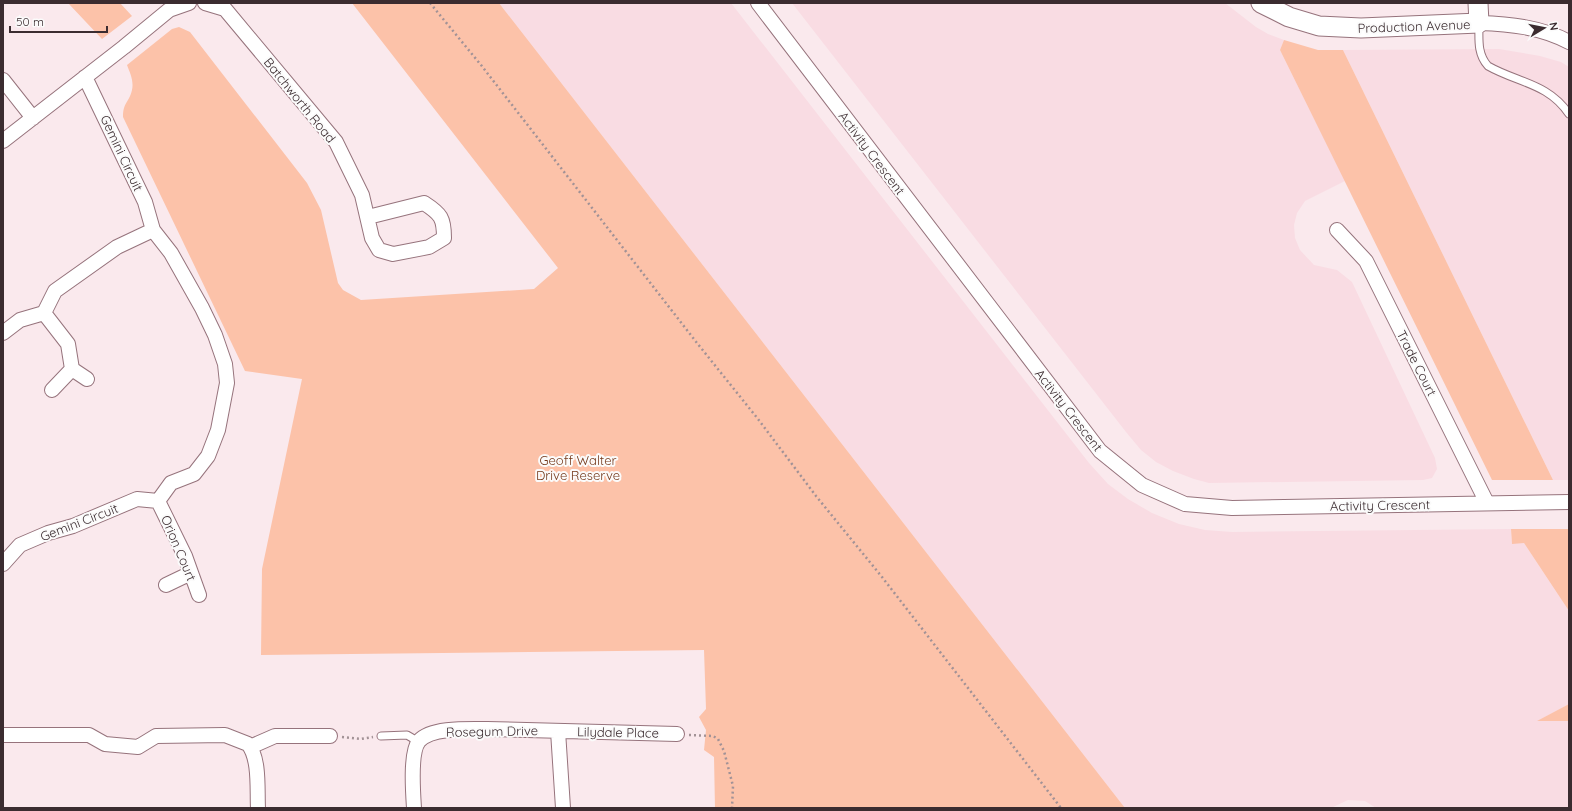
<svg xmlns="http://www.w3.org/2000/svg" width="1572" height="811" viewBox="0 0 1572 811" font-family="Quicksand,sans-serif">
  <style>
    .built { fill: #f9dce3 }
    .green { fill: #fcc2a9 }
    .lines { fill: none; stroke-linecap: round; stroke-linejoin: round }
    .service-casing { stroke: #96737c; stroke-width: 9 }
    .minor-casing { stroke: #96737c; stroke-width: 16 }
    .secondary-casing { stroke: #96737c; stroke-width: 21 }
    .path { stroke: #a29296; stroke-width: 2.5; stroke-dasharray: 2 3; stroke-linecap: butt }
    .service { stroke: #fff; stroke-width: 7 }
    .minor { stroke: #fff; stroke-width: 14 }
    .secondary { stroke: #fff; stroke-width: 19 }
    .labels { text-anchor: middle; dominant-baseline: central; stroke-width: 4; stroke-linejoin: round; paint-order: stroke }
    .street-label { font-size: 13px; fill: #3b2c30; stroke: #fbfbfb }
    .park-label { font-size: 13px; fill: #74381a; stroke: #fbfbfb }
  </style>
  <rect width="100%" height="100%" fill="#fae9ed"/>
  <path class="built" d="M499 3H731L1089 463 1108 484 1128 499 1152 513 1179 524 1205 530 1232 532 1511 529 1512 543H1524L1569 611V704L1538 721H1569V808H1376L1365 801 1348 800 1331 808H1125Z
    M792 3H1225L1256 27 1268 34 1284 40 1280 50 1345 181 1305 201 1297 213 1294 225 1295 238 1300 250 1314 265 1337 270 1352 282 1435 458 1437 469 1432 478 1423 480 1209 483 1194 479 1173 471 1156 462 1141 450 1126 432Z
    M1499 49 1540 56 1561 62 1569 67V480H1553L1343 50Z"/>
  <path class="green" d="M68 3H120L132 16 102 39Z
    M352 3H499L1125 808H715L714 757 704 750 706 730 699 717 706 709 704 650 261 655 262 569 302 379 245 371 123 117C123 102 129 103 132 90 134 81 130 73 127 65L172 29 179 27 190 32 307 183 321 210 338 283 343 290 361 300 534 289 558 268Z
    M1284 40 1318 50H1343L1553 480H1492L1280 50Z
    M1511 529H1569V611L1524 543 1512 544Z
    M1569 704V721H1537Z"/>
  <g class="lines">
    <g class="service-casing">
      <path id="service" d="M1479 24C1479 39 1477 54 1488 66 1518 83 1548 83 1569 114
        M381 736 407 735 419 742"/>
    </g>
    <g class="minor-casing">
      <path id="minor" d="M205 3 225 9 336 142 362 195 372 238 379 250 393 254 429 247 444 238C444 218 441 214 424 203L368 217
        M758 3 1100 451 1142 485 1185 504 1232 508 1569 502
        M1479 23C1510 24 1541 27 1569 42
        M3 80 33 118
        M3 141 124 47 169 10 189 3
        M1337 230 1366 261 1487 503
        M44 313 68 344 72 369 52 390
        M3 333 20 320 44 313 55 291 117 247 153 230
        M72 369 87 379
        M158 501 185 556 199 595
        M3 564 20 545 48 533 73 526 137 499 158 501 171 483 194 474 208 456 218 430 227 383 225 364 215 335 202 308 171 253 153 230 145 202 85 77
        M166 585 191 573
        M558 731 563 808
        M3 735H89L105 744 138 747 156 736 225 735 248 744C260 759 257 789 258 808
        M250 747 275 736H330
        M414 808C413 793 410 752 419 741 431 727 469 729 487 729L677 734"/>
    </g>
    <g class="secondary-casing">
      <path id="secondary" d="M1261 3 1289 17 1319 26 1361 28 1479 23 1478 3"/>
    </g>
    <path class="path" d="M430 3 481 65 697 343 758 419 816 496 882 577 1061 808
      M689 735 713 736 718 739 724 751 733 786 732 808
      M342 737 361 739 373 737"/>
    <use href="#service" class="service"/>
    <use href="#minor" class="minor"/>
    <use href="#secondary" class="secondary"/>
  </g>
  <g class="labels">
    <g class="street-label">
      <text transform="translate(1414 26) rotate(-2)">Production Avenue</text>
      <text transform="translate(300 100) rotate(51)">Batchworth Road</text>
      <text transform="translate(122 153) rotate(65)">Gemini Circuit</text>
      <text transform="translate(872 153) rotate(53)">Activity Crescent</text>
      <text transform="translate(1417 363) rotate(63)">Trade Court</text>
      <text transform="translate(1069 410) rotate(52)">Activity Crescent</text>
      <text transform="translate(1380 505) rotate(-1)">Activity Crescent</text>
      <text transform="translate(79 522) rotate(-21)">Gemini Circuit</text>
      <text transform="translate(179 548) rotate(67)">Orion Court</text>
      <text transform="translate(492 731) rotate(-1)">Rosegum Drive</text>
      <text transform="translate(618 732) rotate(1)">Lilydale Place</text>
    </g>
    <g class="park-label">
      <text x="578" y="460">Geoff Walter<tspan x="578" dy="15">Drive Reserve</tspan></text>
    </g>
  </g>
  <rect width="1572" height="811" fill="none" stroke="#3b2c30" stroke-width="8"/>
  <g transform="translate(1544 28) rotate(80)" stroke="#fbfbfb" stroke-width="3" paint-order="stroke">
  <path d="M0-3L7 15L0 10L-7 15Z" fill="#3b2c30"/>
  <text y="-6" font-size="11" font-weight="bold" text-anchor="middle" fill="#3b2c30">N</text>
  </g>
  <path d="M10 26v6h97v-6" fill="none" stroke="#3b2c30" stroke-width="2"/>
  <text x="16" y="26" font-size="12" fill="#3b2c30" stroke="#fbfbfb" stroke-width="3" paint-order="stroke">50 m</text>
</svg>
